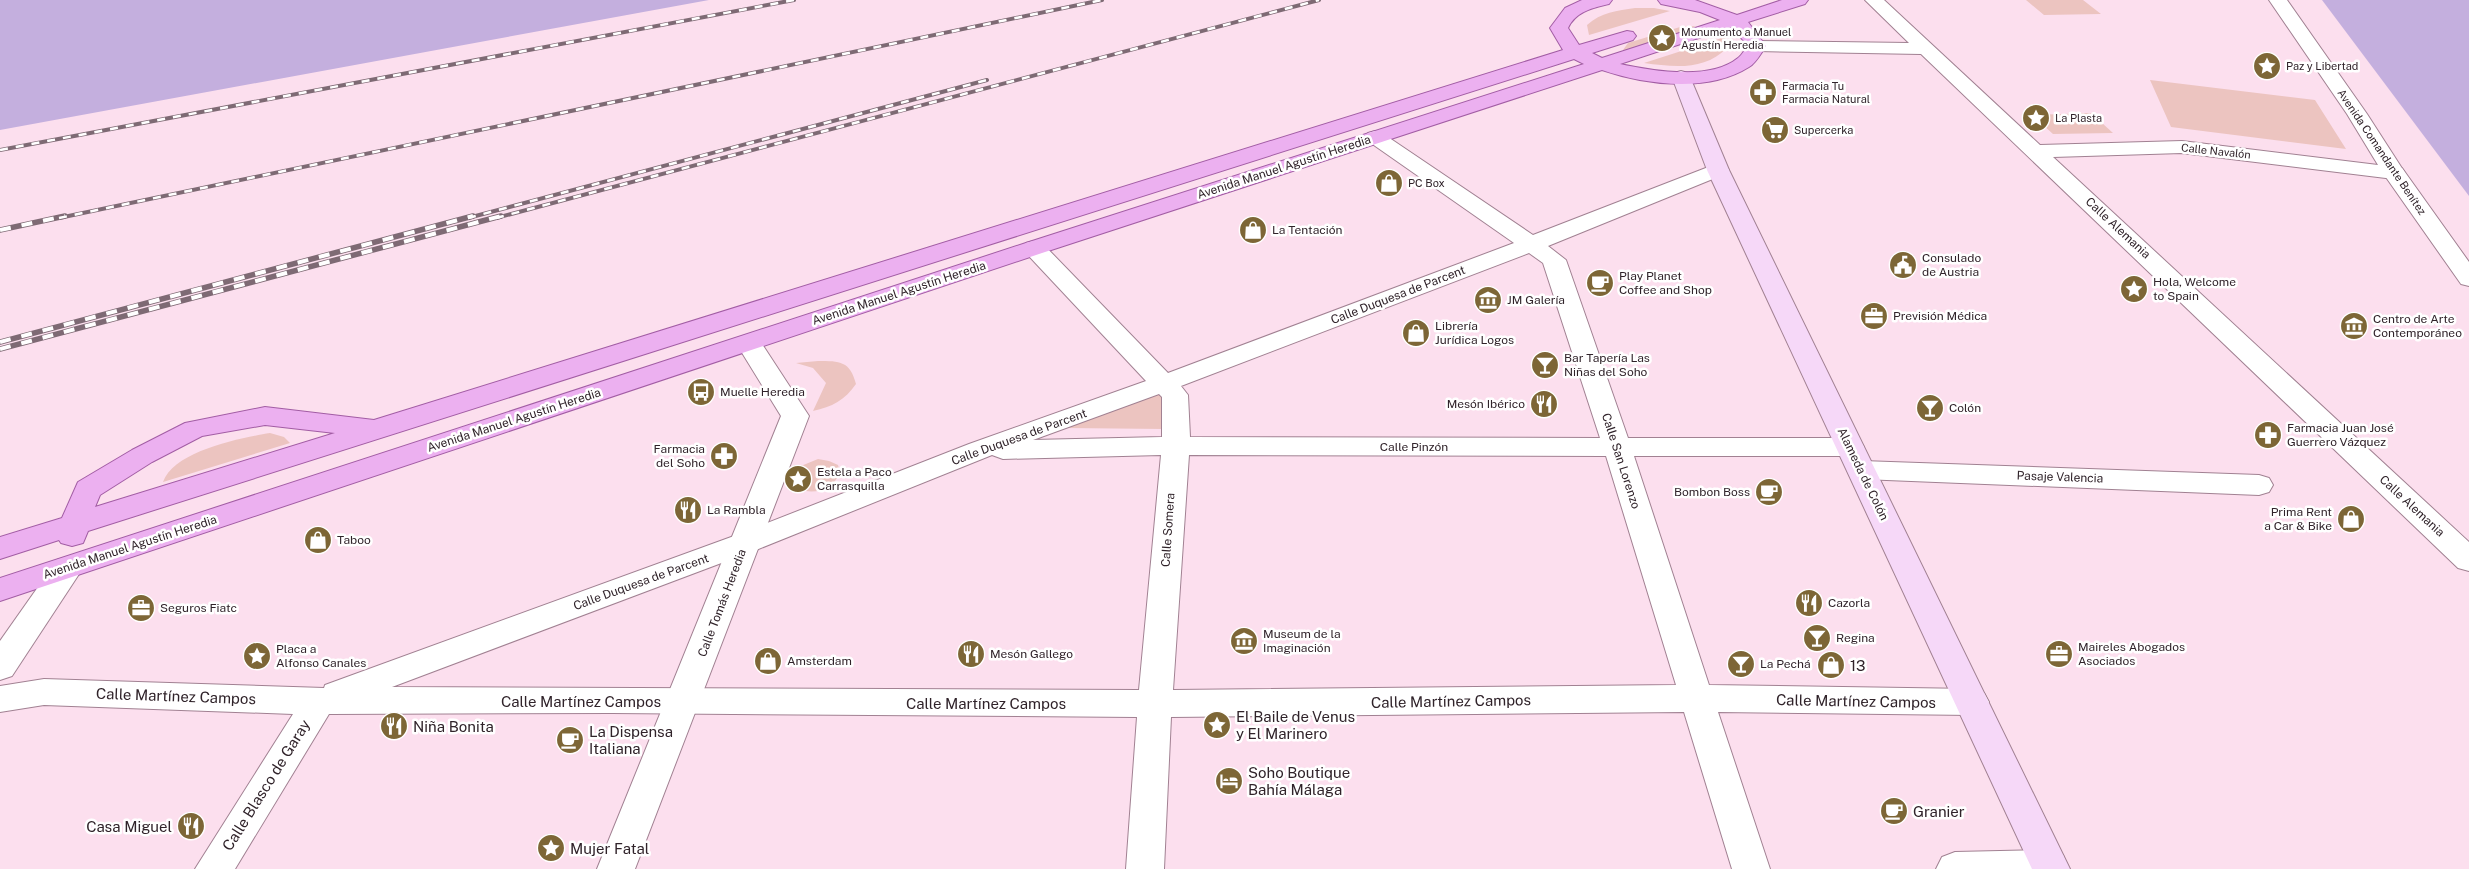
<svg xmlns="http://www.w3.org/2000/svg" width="2469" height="869" viewBox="0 0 2469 869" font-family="'Public Sans',sans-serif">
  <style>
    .green { fill: #ecc4c0 }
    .water { fill: #c4afde }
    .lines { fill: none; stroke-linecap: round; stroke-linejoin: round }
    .pedestrian-casing { stroke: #a18192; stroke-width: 2 }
    .minor-casing { stroke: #a18192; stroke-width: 2 }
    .tertiary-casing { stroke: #a18192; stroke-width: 2 }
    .secondary-casing { stroke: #a18192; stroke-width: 2 }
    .primary-casing { stroke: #a25da4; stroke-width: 2 }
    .pedestrian { fill: #fff; fill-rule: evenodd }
    .minor { fill: #fff; fill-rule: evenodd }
    .tertiary { fill: #fff; fill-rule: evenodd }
    .secondary { fill: #f6d8f8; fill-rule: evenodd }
    .primary { fill: #ecb0f0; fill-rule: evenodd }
    .rail-far1-casing { stroke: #7e6a74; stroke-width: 4 }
    .rail-casing { stroke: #7e6a74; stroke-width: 5.5 }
    .rail-far1 { stroke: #fff; stroke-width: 2.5; stroke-dasharray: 8; stroke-linecap: butt }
    .rail { stroke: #fff; stroke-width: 4; stroke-dasharray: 11; stroke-linecap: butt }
    .labels { text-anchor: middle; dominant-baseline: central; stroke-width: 5; stroke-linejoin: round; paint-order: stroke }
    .far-poi-label { font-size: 11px; fill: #30232a; stroke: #fff; text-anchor: start }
    .far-street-label { font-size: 11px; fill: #30232a; stroke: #fff }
    .street-label { font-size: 12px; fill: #30232a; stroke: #fff }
    .poi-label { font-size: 12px; fill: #30232a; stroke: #fff; text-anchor: start }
    .near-poi-label { font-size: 15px; fill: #30232a; stroke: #fff; text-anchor: start }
    .near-street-label { font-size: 15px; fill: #30232a; stroke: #fff }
  </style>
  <rect width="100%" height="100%" fill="#fcdfee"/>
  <path class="green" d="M2026 0H2083L2101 14 2044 15Z
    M1635 8H1654L1670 11 1589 35 1587 25C1601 12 1617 11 1635 8Z
    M1695 26 1691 33 1642 49 1623 50 1628 43 1680 27Z
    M1725 37 1727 48C1704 71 1674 67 1644 63Z
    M2150 80 2315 100 2346 149 2171 127Z
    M2091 113 2113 133 2053 134 2032 115Z
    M818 361C840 361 850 361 856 384 845 400 832 407 813 411L826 383 813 368 796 363Z
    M1159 393 1166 402 1164 429 1066 428Z
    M270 433 284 437 290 443 163 482C174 451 240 438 270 433Z
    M818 459 829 461 838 465 840 472C833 492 808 497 791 485L790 477 796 468Z"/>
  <path class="water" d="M0 0H709L0 130Z
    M2322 0H2469V196Z"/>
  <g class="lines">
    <g class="pedestrian-casing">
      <path id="pedestrian" d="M2394 167 2402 168 2469 262V286L2461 284 2383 173 2386 168Z
        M749 335 758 338 809 416 635 869H597L781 416 736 343 740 338Z
        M1862 461 2259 475 2269 478 2273 485 2269 492 2259 495 1862 479 1852 477 1848 470 1852 463Z"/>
    </g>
    <g class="minor-casing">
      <path id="minor" d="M1865 0H1884L2040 145 2182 141 2378 165 2347 114 2269 0H2287L2367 114 2405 173 2402 178 2394 179 2182 153 2053 157 2469 542V571L2458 568 1921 54 1757 51 1751 50 1748 46 1751 42 1757 41 1909 43Z
        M1375 131 1382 133 1533 235 1711 166 1718 164 1725 166 1729 170 1725 174 1548 246 1566 260 1628 438H1850L1860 441 1864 447 1860 453 1850 456H1634L1709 685 1972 689 1984 693 1989 702 1984 711 1972 715 1718 712 1770 869H1732L1684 712 1171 717 1164 869H1126L1137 717 612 713 329 714 235 869H195L293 714 44 705 0 712V686L44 679 324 688 325 685 734 536 969 444 1146 381 1026 253 1022 248 1026 243 1034 241 1042 243 1168 373 1514 243 1368 141 1365 137 1368 133ZM1529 253 1543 263 1600 438 1190 437 1188 395 1181 386ZM1159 394 1162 397V437L1033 440ZM992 455 1003 459 1161 455 1139 690 392 687 756 550ZM1189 455 1606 456 1676 685 1173 690Z
        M2050 850 2063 855 2068 869H1936L1942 857 1955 852Z"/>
    </g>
    <g class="tertiary-casing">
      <path id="tertiary" d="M68 557 79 560 83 568 12 676 0 680V641L57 560Z"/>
    </g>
    <g class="secondary-casing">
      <path id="secondary" d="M1681 71 1688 73 1690 77 1729 170 2070 869H2032L1707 170 1672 77 1674 73Z"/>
    </g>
    <g class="primary-casing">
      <path id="primary" d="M1582 0H1612L1609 4C1593 8 1576 11 1568 28L1579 45 1627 31 1633 32 1636 36 1633 40 1592 53 1602 58 1720 20 1700 12 1661 4 1658 0H1695L1737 15 1782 0H1808L1805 4 1748 22 1766 46C1761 53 1756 63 1749 67 1708 93 1646 85 1602 70L1042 253 0 601V578L1026 243 1584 64 1574 59 88 531 83 543 72 546 61 543 59 540 0 559V537L62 518 78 482 132 450 185 423 265 407 374 420 1563 50 1550 28 1565 8ZM1732 27 1748 46C1745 49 1742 55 1738 58 1710 81 1653 71 1620 64ZM265 425 335 433 95 507 100 495 152 462 202 436Z"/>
    </g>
    <use href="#pedestrian" class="pedestrian"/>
    <use href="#minor" class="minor"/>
    <use href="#tertiary" class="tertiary"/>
    <use href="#secondary" class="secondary"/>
    <use href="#primary" class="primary"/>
    <g class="rail-far1-casing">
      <path id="rail-far1" d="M0 150 794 0
        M59 218 1102 0
        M468 218 987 80
        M496 218 1319 0"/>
    </g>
    <g class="rail-casing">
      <path id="rail" d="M0 230 65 216
        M0 342 473 216
        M0 349 501 216"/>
    </g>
    <use href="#rail-far1" class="rail-far1"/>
    <use href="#rail" class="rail"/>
  </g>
  <defs>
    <g id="sight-disc" transform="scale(1.4375)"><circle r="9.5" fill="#7d6636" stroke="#fff"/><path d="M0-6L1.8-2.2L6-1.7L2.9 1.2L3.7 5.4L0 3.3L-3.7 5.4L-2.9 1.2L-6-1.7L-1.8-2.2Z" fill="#fff"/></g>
    <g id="pharmacy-disc" transform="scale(1.4375)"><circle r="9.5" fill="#7d6636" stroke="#fff"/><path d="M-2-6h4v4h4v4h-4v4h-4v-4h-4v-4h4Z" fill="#fff"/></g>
    <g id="supermarket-disc" transform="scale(1.4375)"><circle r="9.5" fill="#7d6636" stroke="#fff"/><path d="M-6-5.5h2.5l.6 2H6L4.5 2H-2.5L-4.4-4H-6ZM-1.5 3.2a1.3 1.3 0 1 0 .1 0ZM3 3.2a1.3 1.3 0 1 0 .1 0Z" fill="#fff"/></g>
    <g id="shop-disc" transform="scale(1.4375)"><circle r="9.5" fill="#7d6636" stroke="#fff"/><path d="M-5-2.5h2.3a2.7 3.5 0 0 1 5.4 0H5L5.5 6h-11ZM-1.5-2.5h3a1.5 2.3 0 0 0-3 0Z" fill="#fff"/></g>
    <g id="civic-disc" transform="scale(1.4375)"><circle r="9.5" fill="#7d6636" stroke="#fff"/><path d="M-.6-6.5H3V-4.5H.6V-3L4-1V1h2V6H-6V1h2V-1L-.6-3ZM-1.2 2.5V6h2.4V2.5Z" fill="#fff"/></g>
    <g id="cafe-disc" transform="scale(1.4375)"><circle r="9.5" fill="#7d6636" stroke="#fff"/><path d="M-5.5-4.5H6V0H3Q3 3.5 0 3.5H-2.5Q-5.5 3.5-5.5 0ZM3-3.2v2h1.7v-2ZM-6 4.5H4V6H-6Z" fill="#fff"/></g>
    <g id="museum-disc" transform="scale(1.4375)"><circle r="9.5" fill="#7d6636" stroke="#fff"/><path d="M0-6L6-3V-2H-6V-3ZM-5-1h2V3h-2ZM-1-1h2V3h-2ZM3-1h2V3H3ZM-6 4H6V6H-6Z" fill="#fff"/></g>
    <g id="office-disc" transform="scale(1.4375)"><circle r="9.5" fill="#7d6636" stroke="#fff"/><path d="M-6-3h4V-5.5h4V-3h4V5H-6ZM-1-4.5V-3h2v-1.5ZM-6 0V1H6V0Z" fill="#fff"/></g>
    <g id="bar-disc" transform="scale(1.4375)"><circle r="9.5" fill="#7d6636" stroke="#fff"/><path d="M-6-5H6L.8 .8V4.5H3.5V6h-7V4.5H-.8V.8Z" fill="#fff"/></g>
    <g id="bus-disc" transform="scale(1.4375)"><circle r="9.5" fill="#7d6636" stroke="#fff"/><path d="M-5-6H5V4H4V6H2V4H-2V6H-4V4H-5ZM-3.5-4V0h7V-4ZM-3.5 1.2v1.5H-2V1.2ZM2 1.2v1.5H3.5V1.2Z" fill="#fff"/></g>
    <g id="restaurant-disc" transform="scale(1.4375)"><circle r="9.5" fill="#7d6636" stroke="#fff"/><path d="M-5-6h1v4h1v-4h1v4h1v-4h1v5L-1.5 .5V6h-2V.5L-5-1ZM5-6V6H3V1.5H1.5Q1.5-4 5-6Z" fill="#fff"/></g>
    <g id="hotel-disc" transform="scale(1.4375)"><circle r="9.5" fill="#7d6636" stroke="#fff"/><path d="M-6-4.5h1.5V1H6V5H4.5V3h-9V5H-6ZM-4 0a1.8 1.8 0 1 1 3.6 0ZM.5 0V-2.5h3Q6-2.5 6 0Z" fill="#fff"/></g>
  </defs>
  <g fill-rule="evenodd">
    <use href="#sight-disc" x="1662" y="38"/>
    <use href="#sight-disc" x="2267" y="66"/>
    <use href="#pharmacy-disc" x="1763" y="92"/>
    <use href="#sight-disc" x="2036" y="118"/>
    <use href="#supermarket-disc" x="1775" y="130"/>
    <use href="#shop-disc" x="1389" y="183"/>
    <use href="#shop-disc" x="1253" y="230"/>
    <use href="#civic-disc" x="1903" y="265"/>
    <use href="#cafe-disc" x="1600" y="283"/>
    <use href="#sight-disc" x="2134" y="289"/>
    <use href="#museum-disc" x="1488" y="300"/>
    <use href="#office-disc" x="1874" y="316"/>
    <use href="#museum-disc" x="2354" y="326"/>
    <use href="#shop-disc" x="1416" y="333"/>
    <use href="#bar-disc" x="1545" y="365"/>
    <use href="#bus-disc" x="701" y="392"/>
    <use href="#restaurant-disc" x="1544" y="404"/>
    <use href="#bar-disc" x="1930" y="408"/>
    <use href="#pharmacy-disc" x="2268" y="435"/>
    <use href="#pharmacy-disc" x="724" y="456"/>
    <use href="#sight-disc" x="798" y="479"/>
    <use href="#cafe-disc" x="1769" y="492"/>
    <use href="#restaurant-disc" x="688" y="510"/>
    <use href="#shop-disc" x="2351" y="519"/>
    <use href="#shop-disc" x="318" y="540"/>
    <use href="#restaurant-disc" x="1809" y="603"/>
    <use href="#office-disc" x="141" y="608"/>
    <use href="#bar-disc" x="1817" y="638"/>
    <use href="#museum-disc" x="1244" y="641"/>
    <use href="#restaurant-disc" x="971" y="654"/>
    <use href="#office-disc" x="2059" y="654"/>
    <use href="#sight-disc" x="257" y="656"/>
    <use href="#shop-disc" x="768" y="661"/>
    <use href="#bar-disc" x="1741" y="664"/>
    <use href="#shop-disc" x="1831" y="665"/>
    <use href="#sight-disc" x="1217" y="725"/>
    <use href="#restaurant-disc" x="394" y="726"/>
    <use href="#cafe-disc" x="570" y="740"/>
    <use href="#hotel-disc" x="1229" y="781"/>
    <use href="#cafe-disc" x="1894" y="811"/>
    <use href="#restaurant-disc" x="191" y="826"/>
    <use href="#sight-disc" x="551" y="848"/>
  </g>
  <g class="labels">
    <g class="far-poi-label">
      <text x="1681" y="32">Monumento a Manuel<tspan x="1681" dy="13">Agustín Heredia</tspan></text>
      <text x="2286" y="66">Paz y Libertad</text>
      <text x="1782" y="86">Farmacia Tu<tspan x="1782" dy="13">Farmacia Natural</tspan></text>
      <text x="2055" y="118">La Plasta</text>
      <text x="1794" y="130">Supercerka</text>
      <text x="1408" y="183">PC Box</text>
    </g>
    <g class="far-street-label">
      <text transform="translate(2216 151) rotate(6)">Calle Navalón</text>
      <text transform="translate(2382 152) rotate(56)">Avenida Comandante Benítez</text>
    </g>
    <g class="street-label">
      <text transform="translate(1284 167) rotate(-18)">Avenida Manuel Agustín Heredia</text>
      <text transform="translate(2118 228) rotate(43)">Calle Alemania</text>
      <text transform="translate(899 293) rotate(-18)">Avenida Manuel Agustín Heredia</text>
      <text transform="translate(1398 295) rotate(-21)">Calle Duquesa de Parcent</text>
      <text transform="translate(514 420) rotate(-18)">Avenida Manuel Agustín Heredia</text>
      <text transform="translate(1019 437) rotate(-20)">Calle Duquesa de Parcent</text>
      <text x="1414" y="447">Calle Pinzón</text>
      <text transform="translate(1621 461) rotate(72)">Calle San Lorenzo</text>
      <text transform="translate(1863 474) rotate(64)">Alameda de Colón</text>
      <text transform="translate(2060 477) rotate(2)">Pasaje Valencia</text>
      <text transform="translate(2412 506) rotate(43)">Calle Alemania</text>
      <text transform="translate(1168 530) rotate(-86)">Calle Somera</text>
      <text transform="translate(130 547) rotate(-18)">Avenida Manuel Agustín Heredia</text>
      <text transform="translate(641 582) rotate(-20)">Calle Duquesa de Parcent</text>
      <text transform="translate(722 603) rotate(-69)">Calle Tomás Heredia</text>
    </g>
    <g class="poi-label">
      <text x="1272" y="230">La Tentación</text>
      <text x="1922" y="258">Consulado<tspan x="1922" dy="14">de Austria</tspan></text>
      <text x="1619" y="276">Play Planet<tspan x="1619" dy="14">Coffee and Shop</tspan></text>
      <text x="2153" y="282">Hola, Welcome<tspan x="2153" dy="14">to Spain</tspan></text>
      <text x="1507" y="300">JM Galería</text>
      <text x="1893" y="316">Previsión Médica</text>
      <text x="2373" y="319">Centro de Arte<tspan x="2373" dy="14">Contemporáneo</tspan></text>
      <text x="1435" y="326">Librería<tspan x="1435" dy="14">Jurídica Logos</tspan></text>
      <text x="1564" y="358">Bar Tapería Las<tspan x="1564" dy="14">Niñas del Soho</tspan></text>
      <text x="720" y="392">Muelle Heredia</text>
      <text x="1525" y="404" text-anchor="end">Mesón Ibérico</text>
      <text x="1949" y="408">Colón</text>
      <text x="2287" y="428">Farmacia Juan José<tspan x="2287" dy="14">Guerrero Vázquez</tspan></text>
      <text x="705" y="449" text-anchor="end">Farmacia<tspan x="705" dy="14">del Soho</tspan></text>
      <text x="817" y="472">Estela a Paco<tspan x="817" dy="14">Carrasquilla</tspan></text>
      <text x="1750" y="492" text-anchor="end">Bombon Boss</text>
      <text x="707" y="510">La Rambla</text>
      <text x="2332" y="512" text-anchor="end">Prima Rent<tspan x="2332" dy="14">a Car &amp; Bike</tspan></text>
      <text x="337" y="540">Taboo</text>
      <text x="1828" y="603">Cazorla</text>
      <text x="160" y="608">Seguros Fiatc</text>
      <text x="1263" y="634">Museum de la<tspan x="1263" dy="14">Imaginación</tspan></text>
      <text x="1836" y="638">Regina</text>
      <text x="2078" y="647">Maireles Abogados<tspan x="2078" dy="14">Asociados</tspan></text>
      <text x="276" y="649">Placa a<tspan x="276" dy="14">Alfonso Canales</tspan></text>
      <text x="990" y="654">Mesón Gallego</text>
      <text x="787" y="661">Amsterdam</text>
      <text x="1760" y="664">La Pechá</text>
    </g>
    <g class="near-poi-label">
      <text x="1850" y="665">13</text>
      <text x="1236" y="716">El Baile de Venus<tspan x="1236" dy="17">y El Marinero</tspan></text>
      <text x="413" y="726">Niña Bonita</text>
      <text x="589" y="731">La Dispensa<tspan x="589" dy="17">Italiana</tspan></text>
      <text x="1248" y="772">Soho Boutique<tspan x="1248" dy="17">Bahía Málaga</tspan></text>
      <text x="1913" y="811">Granier</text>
      <text x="172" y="826" text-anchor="end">Casa Miguel</text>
      <text x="570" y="848">Mujer Fatal</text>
    </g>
    <g class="near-street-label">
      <text transform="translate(176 696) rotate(2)">Calle Martínez Campos</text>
      <text x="581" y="701">Calle Martínez Campos</text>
      <text transform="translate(1451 701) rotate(-1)">Calle Martínez Campos</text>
      <text transform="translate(1856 701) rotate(1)">Calle Martínez Campos</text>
      <text x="986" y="703">Calle Martínez Campos</text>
      <text transform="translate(266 785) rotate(-58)">Calle Blasco de Garay</text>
    </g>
  </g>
</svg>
